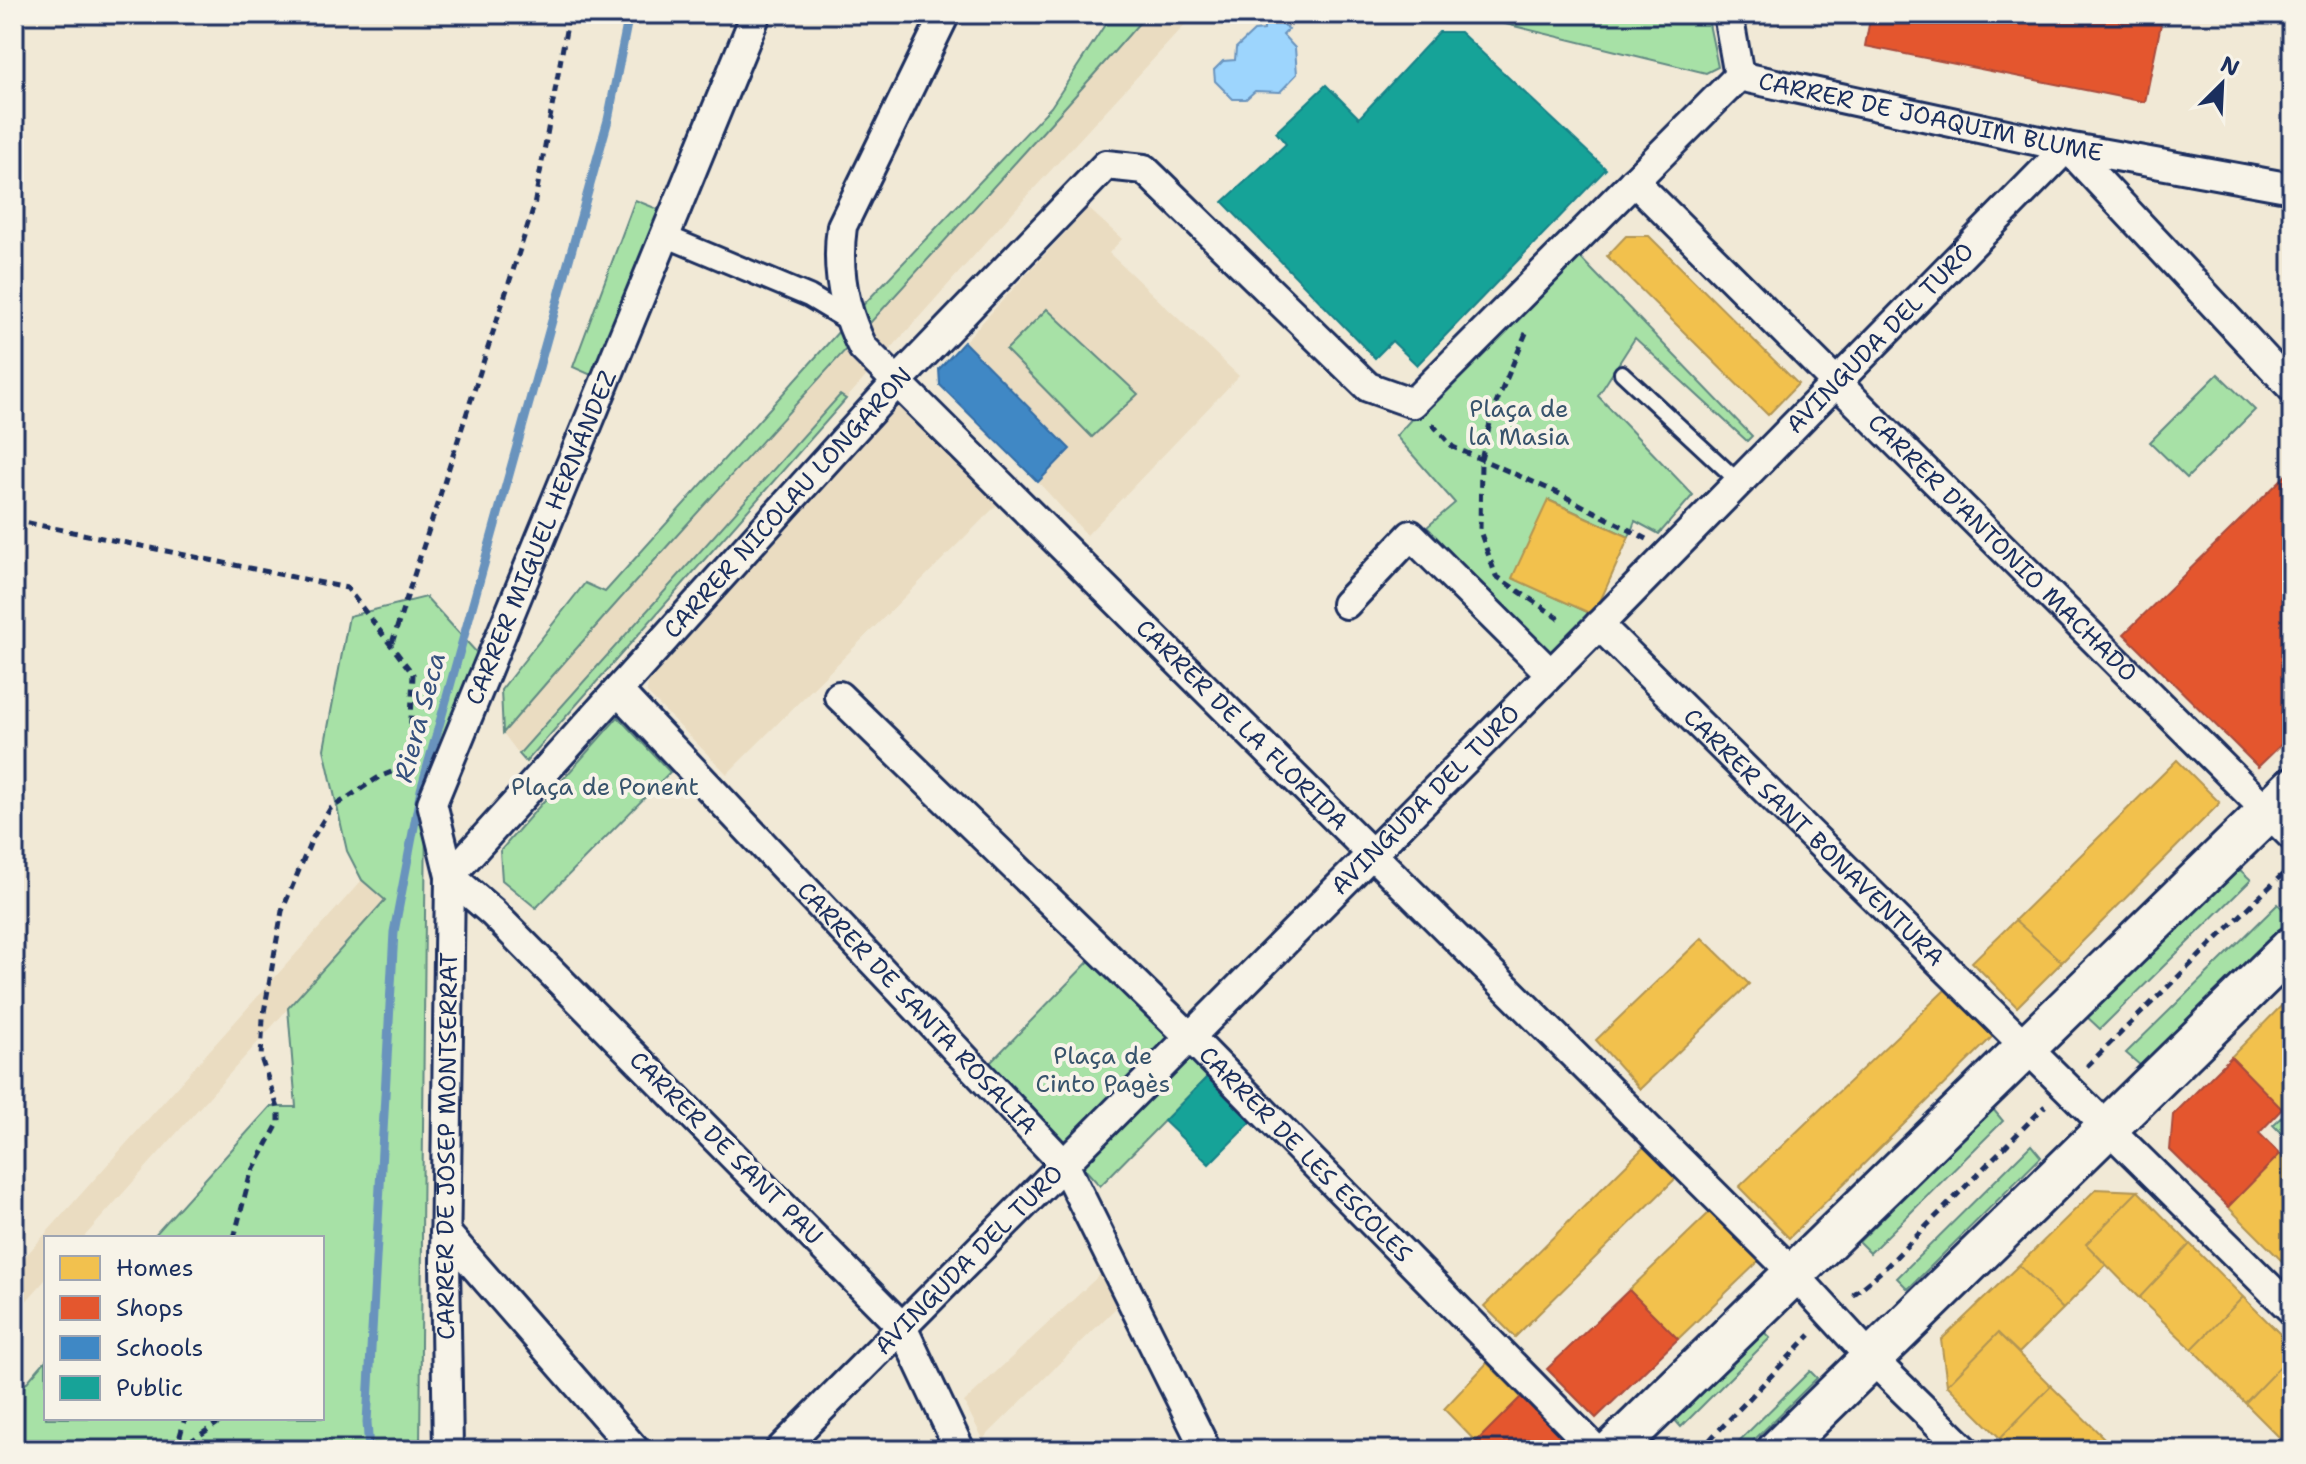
<svg xmlns="http://www.w3.org/2000/svg" width="2306" height="1464" viewBox="0 0 2306 1464" font-family="'Shantell Sans',sans-serif">
  <style>
    .built { fill: #eadcc1 }
    .green { fill: #a7e1a6; stroke: #618882; stroke-width: 2 }
    .water { fill: #9dd5fd; stroke: #6993bd; stroke-width: 2 }
    .homes { fill: #f2c14e; stroke: #b29553; stroke-width: 2 }
    .shops { fill: #e4572e; stroke: #a84b3c; stroke-width: 2 }
    .schools { fill: #3f88c5; stroke: #346da6; stroke-width: 2 }
    .public { fill: #17a398; stroke: #188087; stroke-width: 2 }
    .lines { fill: none; stroke-linecap: round; stroke-linejoin: round }
    .stream { stroke: #6993bd; stroke-width: 9 }
    .service-casing { stroke: #1b2f5e; stroke-width: 20 }
    .pedestrian-casing { stroke: #1b2f5e; stroke-width: 26 }
    .minor-casing { stroke: #1b2f5e; stroke-width: 34 }
    .secondary-casing { stroke: #1b2f5e; stroke-width: 46 }
    .path { stroke: #1b2f5e; stroke-width: 5; stroke-dasharray: 8 6; stroke-linecap: butt }
    .service { stroke: #f7f3e8; stroke-width: 14 }
    .pedestrian { stroke: #f7f3e8; stroke-width: 20 }
    .minor { stroke: #f7f3e8; stroke-width: 28 }
    .secondary { stroke: #f7f3e8; stroke-width: 40 }
    .labels { text-anchor: middle; dominant-baseline: central; stroke-width: 8; stroke-linejoin: round; paint-order: stroke }
    .street-label { font-size: 24px; fill: #1b2f5e; stroke: #f7f3e8 }
    .park-label { font-size: 24px; fill: #37536c; stroke: #f7f3e8 }
    .water-label { font-size: 26px; font-style: italic; fill: #35507e; stroke: #f7f3e8 }
  </style>
  <rect width="100%" height="100%" fill="#f1e9d6"/>
  <filter id="ink" filterUnits="userSpaceOnUse"><feTurbulence type="fractalNoise" baseFrequency=".0125" numOctaves="2"/><feDisplacementMap in="SourceGraphic" scale="16" xChannelSelector="R" yChannelSelector="G"/><feConvolveMatrix kernelMatrix="1 2 1 2 8 2 1 2 1" color-interpolation-filters="sRGB"/></filter>
  <g filter="url(#ink)">
    <path class="built" d="M1147 14H1195L1029 194 846 399 840 395 519 754 503 733 619 598Z
      M1088 208 1122 239 1109 253 1239 376 1087 535 1038 482 1069 449 964 342Z
      M892 400H903L1003 499 727 774 647 693 649 675Z
      M362 880 385 900 83 1238H46V1279L14 1315V1269Z
      M1106 1269 1124 1300 983 1439 964 1402Z"/>
    <path class="green" d="M1112 14H1147C936 257 712 489 503 733L501 690 585 583 605 592 849 320 1051 107Z
      M1465 14H1707L1718 67 1706 73Z
      M635 200 665 212 598 378 573 367Z
      M1569 246 1752 436 1747 441 1635 338 1598 396 1693 495 1659 534 1635 521 1629 537 1549 500 1513 578 1594 615 1549 656 1427 527 1455 503 1396 436Z
      M1047 309 1138 394 1092 437 1006 350Z
      M2218 374 2255 410 2187 478 2150 442Z
      M840 395 846 399 526 762 519 754Z
      M426 597 478 654 426 807 420 1450H14V1397L46 1360V1418H322V1238H152L270 1107H296L288 1008 385 900 362 880 347 851 324 749 349 616Z
      M618 717 670 772 536 908 502 880 500 851Z
      M2237 867 2251 880 2100 1029 2085 1015Z
      M2278 904 2292 919 2142 1067 2126 1053Z
      M1097 953 1215 1069 1100 1186 990 1063Z
      M2292 1107V1144L2273 1125Z
      M1993 1109 2003 1121 1870 1253 1859 1242Z
      M2031 1145 2041 1157 1908 1289 1897 1278Z
      M1762 1330 1770 1338 1681 1427 1673 1418Z
      M1810 1371 1817 1378 1744 1450H1730Z"/>
    <path class="water" d="M1282 14 1284 26 1289 29 1283 35 1295 48 1297 74 1280 92 1255 91 1246 99H1233L1215 81 1214 70 1223 61 1235 60 1236 48 1254 31 1264 30V16Z"/>
    <path class="homes" d="M1626 236H1649L1798 384 1768 415 1607 256Z
      M1548 500 1629 537 1594 615 1512 578Z
      M2177 760 2220 803 2062 962 2015 920Z
      M2015 920 2062 962 2017 1007 1972 962Z
      M1702 938 1749 984 1640 1089 1596 1040Z
      M1945 990 1993 1036 1789 1238 1739 1187Z
      M2292 995V1100L2282 1109 2231 1057Z
      M1644 1147 1676 1178 1515 1337 1484 1306Z
      M2280 1154 2292 1166V1271L2228 1207Z
      M2096 1189 2138 1191 2086 1244 2106 1265 2063 1309 2019 1265Z
      M2138 1191 2190 1244 2139 1298 2086 1244Z
      M1710 1212 1759 1261 1678 1339 1629 1290Z
      M2190 1244 2243 1297 2192 1349 2139 1298Z
      M2019 1265 2063 1309 2019 1353 1998 1333 1947 1385 1941 1340Z
      M2243 1297 2292 1346V1354L2245 1403 2192 1349Z
      M1998 1333 2051 1386 2000 1438 1947 1385Z
      M2292 1354V1450L2245 1403Z
      M1487 1363 1521 1397 1476 1442 1444 1409Z
      M2051 1386 2104 1438 2092 1450H2012L2000 1438Z
      M2104 1438 2116 1450H2092Z"/>
    <path class="shops" d="M1871 14H2163L2145 102 1865 46Z
      M2292 469V734L2258 767 2124 634Z
      M2231 1057 2282 1109 2259 1133 2280 1154 2228 1207 2170 1150 2173 1115Z
      M1629 1290 1678 1339 1596 1418 1547 1369Z
      M1521 1397 1565 1441 1556 1450H1468Z"/>
    <path class="schools" d="M964 342 1070 449 1038 482 940 385 939 369Z"/>
    <path class="public" d="M1439 32H1460L1606 169 1417 365 1392 341 1375 358 1223 202 1286 144 1276 132 1326 85 1359 118Z
      M1215 1069 1260 1113 1209 1164 1164 1121Z"/>
    <g class="lines">
      <path class="stream" d="M369 1450 367 1422 394 932 421 790 608 120 629 14"/>
      <g class="service-casing">
        <path id="service" d="M1622 373 1739 482"/>
      </g>
      <g class="pedestrian-casing">
        <path id="pedestrian" d="M665 236 809 296 849 320"/>
      </g>
      <g class="minor-casing">
        <g id="minor">
          <path id="s1" d="M945 14 842 226C836 269 843 309 863 348L1792 1272 1871 1358 1965 1450"/>
          <path d="M1728 14 1739 76"/>
          <path id="s2" d="M1739 76 2067 147 2292 188"/>
          <path id="s3" d="M1634 181 2292 836"/>
          <path d="M1346 604 1411 535 1550 673"/>
          <path id="s4" d="M1599 625 2292 1310"/>
          <path id="s5" d="M618 691 1064 1164 1206 1450"/>
          <path id="s6" d="M839 696 1190 1037 1596 1450"/>
          <path d="M445 1232 635 1450"/>
          <path id="s7" d="M448 1450 445 1263 450 876 432 803 756 14"/>
          <path id="s8" d="M780 1450 1599 625 2067 147 2292 388"/>
          <path id="s9" d="M960 1450 902 1327 492 912 450 876 896 383 1106 165 1144 169 1368 387 1413 403 1739 76"/>
        </g>
      </g>
      <g class="secondary-casing">
        <path id="secondary" d="M1613 1450 2292 788
          M1778 1450 2292 947"/>
      </g>
      <path class="path" d="M1526 333 1493 411 1481 460 1480 531 1496 576 1563 621
        M1432 424 1453 447 1556 492 1647 539
        M14 520 347 588 413 674 409 765 414 775
        M392 643 534 206 569 14
        M2087 1066 2291 866
        M234 1238 250 1176 279 1122V1111L261 1058 263 1018 282 911 312 839 330 809 379 777 409 765
        M1853 1295 1883 1270 2045 1106
        M176 1450 185 1418
        M178 1450 225 1418
        M1700 1450 1810 1335"/>
      <use href="#service" class="service"/>
      <use href="#pedestrian" class="pedestrian"/>
      <use href="#minor" class="minor"/>
      <use href="#secondary" class="secondary"/>
    </g>
  </g>
  <g class="labels">
    <g class="street-label">
      <text stroke="none"><textPath href="#s2" startOffset="196">CARRER DE JOAQUIM BLUME</textPath></text>
      <text stroke="none"><textPath href="#s8" startOffset="1564">AVINGUDA DEL TURÓ</textPath></text>
      <text stroke="none"><textPath href="#s9" startOffset="1278">CARRER NICOLAU LONGARON</textPath></text>
      <text stroke="none"><textPath href="#s7" startOffset="936">CARRER MIGUEL HERNÁNDEZ</textPath></text>
      <text stroke="none"><textPath href="#s3" startOffset="520">CARRER D'ANTONIO MACHADO</textPath></text>
      <text stroke="none"><textPath href="#s1" startOffset="896">CARRER DE LA FLORIDA</textPath></text>
      <text stroke="none"><textPath href="#s8" startOffset="916">AVINGUDA DEL TURÓ</textPath></text>
      <text stroke="none"><textPath href="#s4" startOffset="302">CARRER SANT BONAVENTURA</textPath></text>
      <text stroke="none"><textPath href="#s5" startOffset="436">CARRER DE SANTA ROSALIA</textPath></text>
      <text stroke="none"><textPath href="#s7" startOffset="304">CARRER DE JOSEP MONTSERRAT</textPath></text>
      <text transform="translate(726 1148) rotate(45)">CARRER DE SANT PAU</text>
      <text stroke="none"><textPath href="#s6" startOffset="654">CARRER DE LES ESCOLES</textPath></text>
      <text stroke="none"><textPath href="#s8" startOffset="268">AVINGUDA DEL TURÓ</textPath></text>
    </g>
    <g class="park-label">
      <text x="1519" y="409">Plaça de<tspan x="1519" dy="28">la Masia</tspan></text>
      <text x="605" y="787">Plaça de Ponent</text>
      <text x="1103" y="1056">Plaça de<tspan x="1103" dy="28">Cinto Pagès</tspan></text>
    </g>
    <g class="water-label">
      <text transform="translate(419 717) rotate(-75)">Riera Seca</text>
    </g>
  </g>
  <rect width="2306" height="1464" fill="none" stroke="#f7f3e8" stroke-width="48"/>
  <rect x="24" y="24" width="2258" height="1416" fill="none" stroke="#1b2f5e" stroke-width="3" filter="url(#ink)"/>
  <rect x="44" y="1236" width="280" height="184" fill="#f7f3e8" stroke="#9fa5b1" stroke-width="2"/>
  <rect x="60" y="1256" width="40" height="24" fill="#f2c14e" stroke="#9fa5b1" stroke-width="2"/>
  <text x="116" y="1276" font-size="24" fill="#1b2f5e">Homes</text>
  <rect x="60" y="1296" width="40" height="24" fill="#e4572e" stroke="#9fa5b1" stroke-width="2"/>
  <text x="116" y="1316" font-size="24" fill="#1b2f5e">Shops</text>
  <rect x="60" y="1336" width="40" height="24" fill="#3f88c5" stroke="#9fa5b1" stroke-width="2"/>
  <text x="116" y="1356" font-size="24" fill="#1b2f5e">Schools</text>
  <rect x="60" y="1376" width="40" height="24" fill="#17a398" stroke="#9fa5b1" stroke-width="2"/>
  <text x="116" y="1396" font-size="24" fill="#1b2f5e">Public</text>
  <g transform="translate(2222 84) rotate(24)" stroke="#f7f3e8" stroke-width="6" paint-order="stroke">
  <path d="M0-6L14 30L0 20L-14 30Z" fill="#1b2f5e"/>
  <text y="-12" font-size="22" font-weight="bold" text-anchor="middle" fill="#1b2f5e">N</text>
  </g>
</svg>
